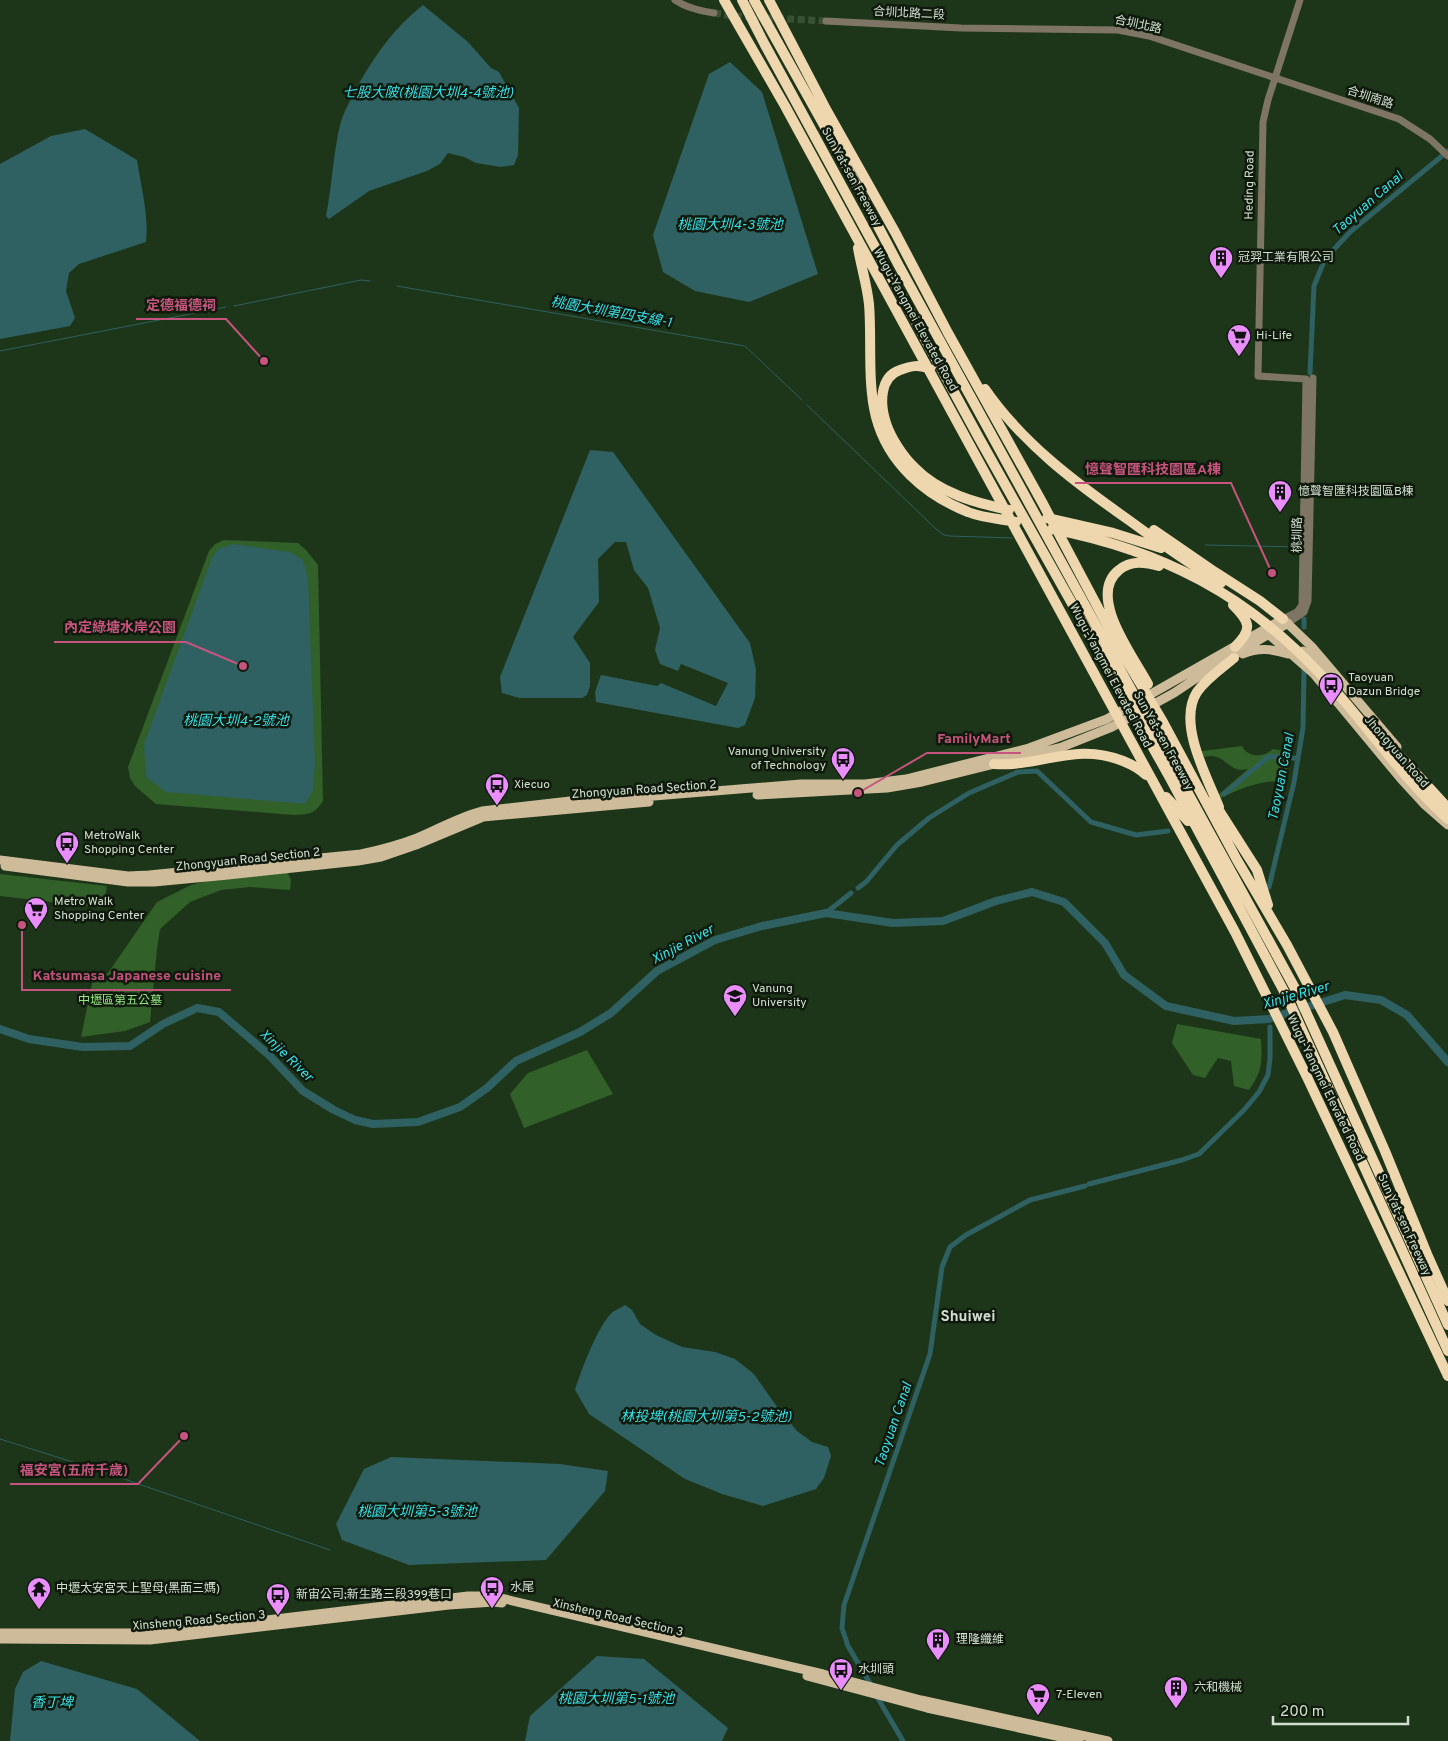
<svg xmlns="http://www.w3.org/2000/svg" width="1448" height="1741" viewBox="0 0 1448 1741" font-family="Overpass,'Noto Sans TC',sans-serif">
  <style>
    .green { fill: #316028 }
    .water { fill: #2f6062 }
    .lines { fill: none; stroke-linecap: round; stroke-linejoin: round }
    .stream { stroke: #2f6062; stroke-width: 1 }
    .canal { stroke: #2f6062; stroke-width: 5 }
    .river { stroke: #2f6062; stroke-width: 8 }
    .minor-tunnel { stroke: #385034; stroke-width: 7; stroke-dasharray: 7 3.5; stroke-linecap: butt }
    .minor { stroke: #7e7565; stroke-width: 7 }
    .major { stroke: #cebb9a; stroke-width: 9 }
    .highway { stroke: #eed6af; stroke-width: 10 }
    .labels { text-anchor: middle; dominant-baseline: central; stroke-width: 5; stroke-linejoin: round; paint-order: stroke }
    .street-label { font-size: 12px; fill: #d1e0ce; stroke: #0f1a0d }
    .poi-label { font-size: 12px; fill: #d1e0ce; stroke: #0f1a0d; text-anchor: start }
    .park-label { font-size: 12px; fill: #92e981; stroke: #0f1a0d }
    .water-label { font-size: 14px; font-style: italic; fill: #38dee7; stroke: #0f1a0d }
    .quarter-label { font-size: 15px; font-weight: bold; fill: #d1e0ce; stroke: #0f1a0d }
    .leader { fill: none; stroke: #c6547e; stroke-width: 2 }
    .callout-dot { fill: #c6547e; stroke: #0f1a0d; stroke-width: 2 }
    .callout-label { font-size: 14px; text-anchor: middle; font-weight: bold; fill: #c6547e; stroke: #0f1a0d; stroke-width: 5; stroke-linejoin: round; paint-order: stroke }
  </style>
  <rect width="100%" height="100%" fill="#1d3619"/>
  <path class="green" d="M224 540 298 543 306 550 318 565 323 801C314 815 309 814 293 815L156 804 135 786 130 778 128 767 209 551 215 544Z
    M1242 746C1248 758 1264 758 1273 749L1291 752 1284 782C1261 779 1241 789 1220 798L1218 795 1248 769C1245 769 1242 770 1240 770 1227 768 1222 752 1204 757L1202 751Z
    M287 871 291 880 290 890 250 887 221 890 190 902 160 929 157 949 150 1022 125 1031 81 1037 93 979 108 973 157 902 191 885 216 879Z
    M0 874 107 886 103 908 0 896Z
    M1177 1024 1261 1039C1262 1062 1263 1070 1249 1090L1234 1086 1231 1061 1218 1058 1205 1078 1193 1075 1172 1043Z
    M587 1050 613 1094 524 1128 510 1094 528 1073Z"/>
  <path class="water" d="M423 5 468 42 491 68 499 72 519 108 518 155 514 165 501 167 476 163 464 157 448 153 440 164 427 171 369 191 329 219 326 216C332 186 333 155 340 125 343 113 351 99 357 87 376 54 393 29 423 5Z
    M730 62 762 92 818 274 749 302 695 291 663 272 653 235 709 74Z
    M85 129 137 160C141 188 149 214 146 242L79 264 69 273 66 291 75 318 70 326 0 339V164L51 136Z
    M590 450 613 452 750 643 756 670 755 698 745 725 738 728 596 702 595 692 601 675 657 686 661 683 716 706 728 683 681 664 678 671 660 664 655 650 660 628 648 588 634 570 626 542H615L598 559 599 602 573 637 590 663V686L587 695 582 698H519L502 693 500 677Z
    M233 544 290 552 303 560 308 578 315 764 313 790 305 804 166 792 146 777 144 744 212 558 218 549Z
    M625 1305 632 1310 640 1324 656 1335 682 1347 715 1352 735 1359 754 1374 775 1404 797 1431 812 1442 828 1447 831 1456 824 1478 816 1489 763 1506 722 1494 685 1479 589 1414 575 1390C581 1371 599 1322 614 1311 618 1309 622 1307 625 1305Z
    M391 1457 560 1464 608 1471 605 1491 546 1560 409 1565 342 1540 336 1524 364 1469Z
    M597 1656 644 1659 728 1728 722 1741H525L530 1716Z
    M41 1661 137 1689 200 1741H10L15 1689 23 1672Z"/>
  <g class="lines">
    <path class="stream" d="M397 286 745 346 802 400
      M234 306 361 280 370 281
      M0 351 226 307
      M807 405 936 529 944 535 950 536 1012 538
      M1205 545 1300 547
      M0 1439 98 1470 330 1550"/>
    <path class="canal" d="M1310 373 1314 286 1325 259 1350 232 1448 151
      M1304 627V619
      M1224 794 1268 757 1284 756 1298 759
      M1269 887 1294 782 1303 728 1304 670
      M858 888 866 882 897 845 929 818 969 793 1018 772 1037 771 1091 822 1136 835 1168 831
      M826 913 851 893
      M1089 1184 1182 1160 1199 1154 1244 1110 1259 1092 1268 1075 1270 1058V1027
      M871 1685 848 1646 842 1628 844 1605 930 1354 942 1267 950 1247 966 1235 1030 1200 1085 1186
      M876 1695 903 1741"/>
    <path class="river" d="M0 1029 29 1039 83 1047 130 1046 163 1024 197 1008 219 1012 269 1055 303 1091 334 1110 355 1120 373 1124 418 1122 460 1107 487 1088 516 1061 580 1032 611 1013 657 971 715 940 762 926 826 913 893 923 943 921 996 901 1032 892 1064 902 1105 943 1124 975 1166 1006 1234 1021 1269 1019 1345 995 1381 1000 1407 1015 1448 1062"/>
    <path class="minor-tunnel" d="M714 13 735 16 826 21"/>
    <path class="minor" d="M675 0C687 8 700 11 714 13
      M826 21 961 28 1118 30 1149 36 1399 119 1430 139 1448 156
      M1283 619 1297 612 1302 605 1306 379 1258 376 1263 122 1268 100 1300 0
      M1288 623 1304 612 1308 601 1313 378"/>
    <path class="major" d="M1266 632 1313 673 1401 779 1424 804 1448 825
      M1303 651 1328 672
      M1243 654C1259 647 1272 649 1288 654
      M757 795 887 788 922 782 1062 747 1112 727 1174 693 1213 667 1288 623
      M0 860 128 876 149 875 361 854C380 850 399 845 417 838 438 829 459 817 482 811L579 800 654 796 801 784H865L906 779 1029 748 1107 719 1283 619 1312 647 1397 747
      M5 866 128 882H154L228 875 358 861 381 857 416 845 483 817 649 802
      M0 1633H157L468 1596H492L823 1674 921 1700 1108 1741
      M0 1639 150 1640 449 1605 494 1602 502 1603
      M807 1676 927 1708 1079 1741"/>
    <path class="highway" d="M724 0 785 106 1235 932 1307 1077 1448 1376
      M742 0 765 45 979 438 1170 778 1287 997 1448 1351
      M754 0 839 152 899 266 1297 992 1448 1325
      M769 0 827 111 895 232 948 333 1042 502 1121 651 1163 722 1237 860 1287 945 1333 1032 1385 1151 1427 1254 1448 1301
      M858 248C861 266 867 285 869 304 872 340 867 382 876 417 888 463 925 495 968 512 982 518 1001 519 1016 522
      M930 369C919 364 911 366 900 370 879 377 880 405 886 423 891 438 903 457 915 468 939 493 976 503 1009 510
      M985 389C1023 444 1076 483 1130 521 1160 543 1190 564 1221 583
      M1047 518 1113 533 1161 548
      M1052 529C1161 550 1248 595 1323 677 1366 723 1401 777 1448 819
      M1154 530 1215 572 1260 601 1283 619
      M1233 605C1250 622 1253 629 1235 647
      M1148 684C1134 657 1086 596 1119 570 1131 560 1145 562 1159 566
      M1388 743 1448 808
      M994 764C1041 767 1075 742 1123 761 1133 765 1139 768 1146 775
      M1166 797 1188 821
      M1213 801 1257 870 1268 905
      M1219 807C1207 777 1177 723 1197 692 1207 678 1221 669 1234 658"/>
  </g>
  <defs>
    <g id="building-pin" transform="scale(1.25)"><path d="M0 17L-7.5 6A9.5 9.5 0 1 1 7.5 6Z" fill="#ea8dfd" stroke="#0f1a0d"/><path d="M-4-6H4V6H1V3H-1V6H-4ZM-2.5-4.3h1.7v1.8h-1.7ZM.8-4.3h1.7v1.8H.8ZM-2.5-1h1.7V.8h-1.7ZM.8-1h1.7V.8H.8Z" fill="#111"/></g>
    <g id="supermarket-pin" transform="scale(1.25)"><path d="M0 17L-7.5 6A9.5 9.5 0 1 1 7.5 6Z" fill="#ea8dfd" stroke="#0f1a0d"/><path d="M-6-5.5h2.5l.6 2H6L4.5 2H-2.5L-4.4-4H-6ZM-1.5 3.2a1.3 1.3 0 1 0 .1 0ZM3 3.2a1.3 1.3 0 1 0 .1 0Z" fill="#111"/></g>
    <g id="bus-pin" transform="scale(1.25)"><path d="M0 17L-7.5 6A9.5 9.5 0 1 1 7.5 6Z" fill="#ea8dfd" stroke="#0f1a0d"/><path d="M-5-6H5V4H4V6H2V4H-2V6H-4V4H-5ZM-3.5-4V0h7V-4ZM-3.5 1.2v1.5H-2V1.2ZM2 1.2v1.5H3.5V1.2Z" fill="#111"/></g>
    <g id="university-pin" transform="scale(1.25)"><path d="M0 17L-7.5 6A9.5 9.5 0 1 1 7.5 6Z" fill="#ea8dfd" stroke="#0f1a0d"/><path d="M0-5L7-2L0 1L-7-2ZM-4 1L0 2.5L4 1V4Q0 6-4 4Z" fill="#111"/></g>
    <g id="temple-pin" transform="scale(1.25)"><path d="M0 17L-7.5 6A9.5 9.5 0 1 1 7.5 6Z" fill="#ea8dfd" stroke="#0f1a0d"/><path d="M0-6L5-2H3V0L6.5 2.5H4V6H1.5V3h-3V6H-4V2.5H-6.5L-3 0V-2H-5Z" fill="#111"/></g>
  </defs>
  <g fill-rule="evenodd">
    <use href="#building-pin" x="1221" y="258"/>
    <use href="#supermarket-pin" x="1239" y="336"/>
    <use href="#building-pin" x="1280" y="492"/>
    <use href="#bus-pin" x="1331" y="685"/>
    <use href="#bus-pin" x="843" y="759"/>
    <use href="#bus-pin" x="497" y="785"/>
    <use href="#bus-pin" x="67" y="843"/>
    <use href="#supermarket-pin" x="36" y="909"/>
    <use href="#university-pin" x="735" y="996"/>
    <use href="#bus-pin" x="492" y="1588"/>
    <use href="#temple-pin" x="39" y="1589"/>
    <use href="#bus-pin" x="278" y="1595"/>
    <use href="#building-pin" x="938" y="1640"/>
    <use href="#bus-pin" x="841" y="1670"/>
    <use href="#building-pin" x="1176" y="1688"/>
    <use href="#supermarket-pin" x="1038" y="1695"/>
  </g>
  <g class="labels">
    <g class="street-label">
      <text transform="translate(909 14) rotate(3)">合圳北路二段</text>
      <text transform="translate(1138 25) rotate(12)">合圳北路</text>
      <text transform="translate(1370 98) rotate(18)">合圳南路</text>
      <text transform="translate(851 177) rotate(61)">Sun Yat-sen Freeway</text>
      <text transform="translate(1250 185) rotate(-89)">Heding Road</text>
      <text transform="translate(915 320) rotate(61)">Wugu-Yangmei Elevated Road</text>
      <text transform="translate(1298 535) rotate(-89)">桃圳路</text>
      <text transform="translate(1110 676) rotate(62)">Wugu-Yangmei Elevated Road</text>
      <text transform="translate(1163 741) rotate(61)">Sun Yat-sen Freeway</text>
      <text transform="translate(1396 752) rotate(49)">Jhongyuan Road</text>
      <text transform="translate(644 790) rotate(-4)">Zhongyuan Road Section 2</text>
      <text transform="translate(248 860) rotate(-6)">Zhongyuan Road Section 2</text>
      <text transform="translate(1325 1088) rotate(64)">Wugu-Yangmei Elevated Road</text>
      <text transform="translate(1404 1225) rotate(65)">Sun Yat-sen Freeway</text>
      <text transform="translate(618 1618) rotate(13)">Xinsheng Road Section 3</text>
      <text transform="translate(199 1621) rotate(-5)">Xinsheng Road Section 3</text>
    </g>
    <g class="poi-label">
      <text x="1238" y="258">冠羿工業有限公司</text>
      <text x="1256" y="336">Hi-Life</text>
      <text x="1298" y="492">憶聲智匯科技園區B棟</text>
      <text x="1348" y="678">Taoyuan<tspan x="1348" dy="14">Dazun Bridge</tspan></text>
      <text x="826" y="752" text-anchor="end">Vanung University<tspan x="826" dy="14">of Technology</tspan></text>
      <text x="514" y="785">Xiecuo</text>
      <text x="84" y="836">MetroWalk<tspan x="84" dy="14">Shopping Center</tspan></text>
      <text x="54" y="902">Metro Walk<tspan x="54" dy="14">Shopping Center</tspan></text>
      <text x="752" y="989">Vanung<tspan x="752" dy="14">University</tspan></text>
      <text x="510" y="1588">水尾</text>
      <text x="56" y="1589">中壢太安宮天上聖母(黑面三媽)</text>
      <text x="296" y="1595">新宙公司;新生路三段399巷口</text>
      <text x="956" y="1640">理隆纖維</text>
      <text x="858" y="1670">水圳頭</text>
      <text x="1194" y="1688">六和機械</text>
      <text x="1056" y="1695">7-Eleven</text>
    </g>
    <g class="park-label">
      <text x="120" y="1001">中壢區第五公墓</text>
    </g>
    <g class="water-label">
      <text x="428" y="93">七股大陂(桃園大圳4-4號池)</text>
      <text transform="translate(1368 204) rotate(-41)">Taoyuan Canal</text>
      <text x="730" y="225">桃園大圳4-3號池</text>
      <text transform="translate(611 313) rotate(10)">桃園大圳第四支線-1</text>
      <text x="236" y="721">桃園大圳4-2號池</text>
      <text transform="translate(1282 777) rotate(-79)">Taoyuan Canal</text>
      <text transform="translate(683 945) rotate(-28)">Xinjie River</text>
      <text transform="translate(1296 996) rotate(-16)">Xinjie River</text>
      <text transform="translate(286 1056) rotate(44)">Xinjie River</text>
      <text x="706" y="1417">林投埤(桃園大圳第5-2號池)</text>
      <text transform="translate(894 1425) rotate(-71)">Taoyuan Canal</text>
      <text x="417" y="1512">桃園大圳第5-3號池</text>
      <text x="616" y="1699">桃園大圳第5-1號池</text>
      <text x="52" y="1703">香丁埤</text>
    </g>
    <g class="quarter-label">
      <text x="968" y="1317">Shuiwei</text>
    </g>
  </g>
  <path class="leader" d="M264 361L226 319H136M1272 573L1231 483H1075M243 666L186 642H54M858 793L927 753H1021M22 925L22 990H231M184 1436L138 1484H10"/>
  <g class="callout-dot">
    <circle cx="264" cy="361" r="5"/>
    <circle cx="1272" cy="573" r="5"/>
    <circle cx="243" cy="666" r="5"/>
    <circle cx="858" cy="793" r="5"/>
    <circle cx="22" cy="925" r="5"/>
    <circle cx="184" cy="1436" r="5"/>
  </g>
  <g class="callout-label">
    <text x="181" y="310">定德福德祠</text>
    <text x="1153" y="474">憶聲智匯科技園區A棟</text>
    <text x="120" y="632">內定綠塘水岸公園</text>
    <text x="974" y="743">FamilyMart</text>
    <text x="127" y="980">Katsumasa Japanese cuisine</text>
    <text x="74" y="1475">福安宮(五府千歲)</text>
  </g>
  <path d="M1273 1716v8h135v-8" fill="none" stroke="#d1e0ce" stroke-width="2.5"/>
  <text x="1280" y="1716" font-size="15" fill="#d1e0ce" stroke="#0f1a0d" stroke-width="4" paint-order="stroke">200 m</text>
</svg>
